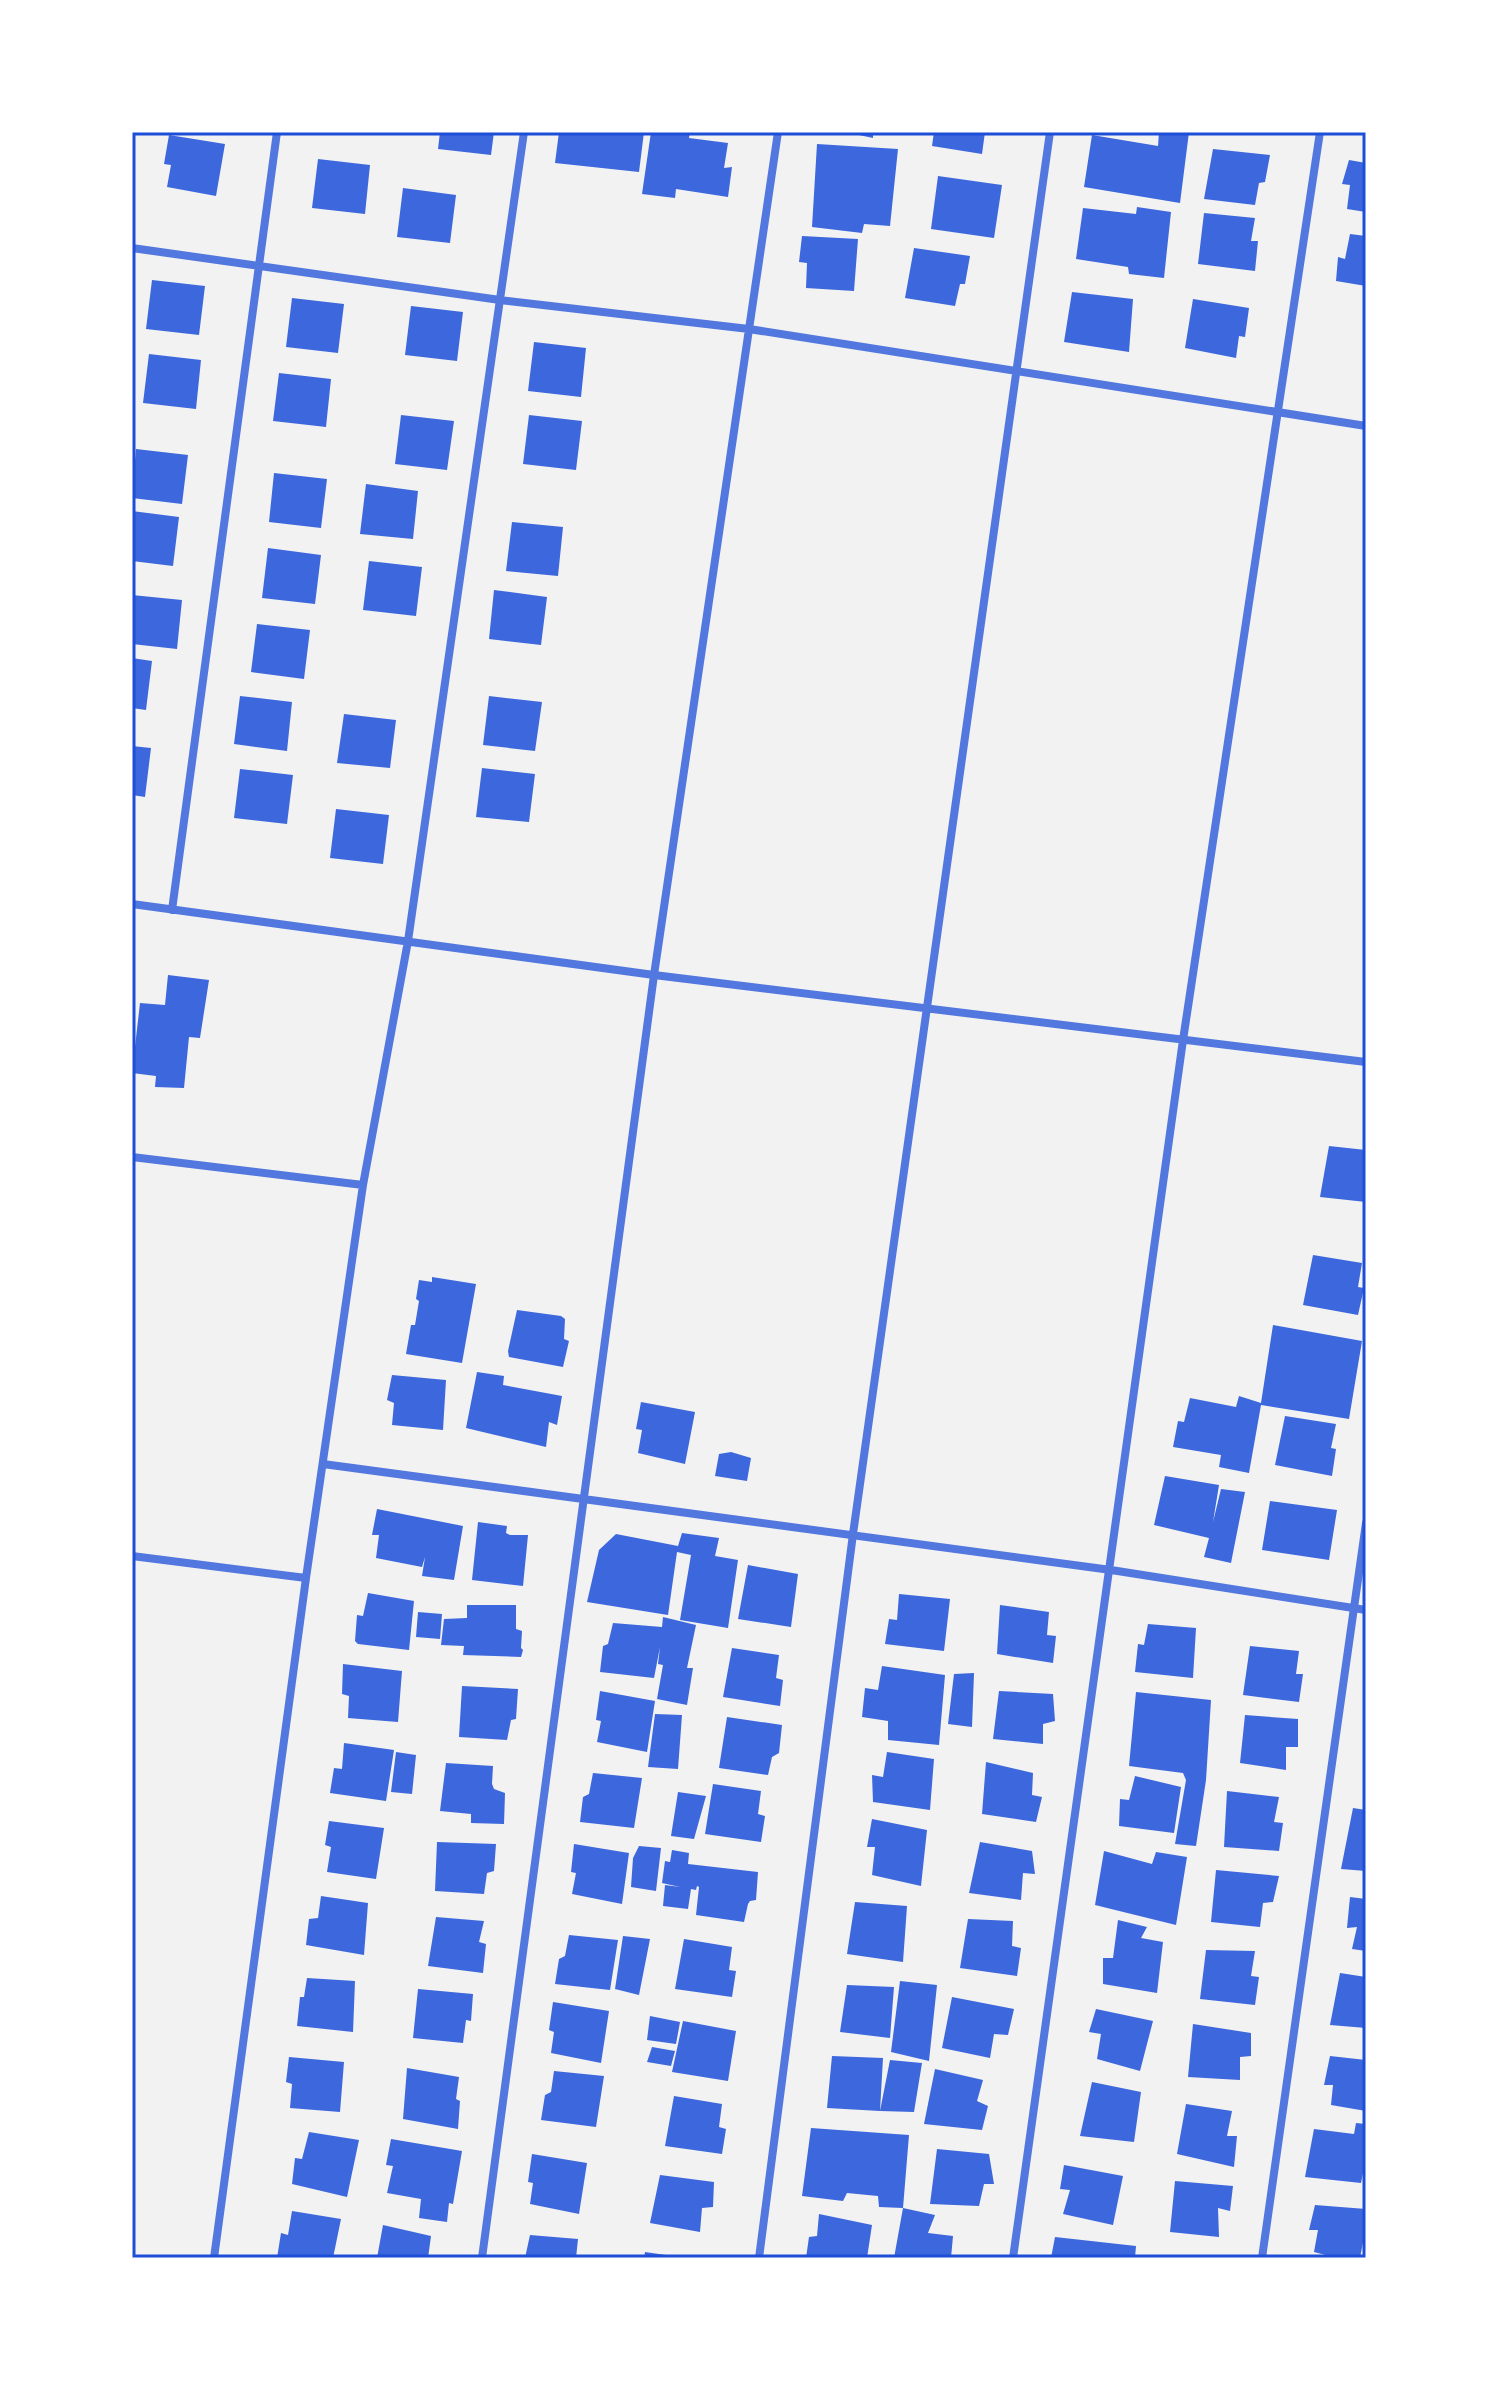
<svg xmlns="http://www.w3.org/2000/svg" width="1498" height="2390" viewBox="0 0 1498 2390" font-family="Arial,sans-serif">
  <style>
    .building { fill: #3d67dc }
    .lines { fill: none; stroke-linecap: round; stroke-linejoin: round }
    .minor { stroke: #5277de; stroke-width: 8 }
    .neatline { fill: none; stroke: #1d4ed8; stroke-width: 3 }
  </style>
  <rect width="100%" height="100%" fill="#f2f2f2"/>
  <path class="building" d="M440 132H494L491 155 438 149Z
    M559 132H644L639 172 555 163Z
    M651 132H690L689 138 728 143 724 168 732 167 728 197 676 189 675 198 642 194Z
    M845 132H873V138Z
    M934 132H985L982 154 932 146Z
    M1159 132H1189L1180 203 1084 187 1092 135 1158 146Z
    M169 135 225 144 216 196 167 187 171 165 164 164Z
    M817 144 898 149 890 226 864 224 862 233 812 227Z
    M1213 149 1270 155 1265 182 1259 183 1255 205 1204 199Z
    M318 159 370 165 365 214 312 208Z
    M1349 160 1366 163V212L1347 209 1350 185 1342 184Z
    M938 176 1002 185 994 238 931 229Z
    M403 188 456 195 450 243 397 237Z
    M1137 207 1171 212 1164 278 1129 274 1128 267 1076 259 1083 208 1136 214Z
    M1204 213 1255 218 1251 241H1258L1255 271 1198 264Z
    M1350 234 1366 236V286L1336 281 1338 257 1345 259Z
    M802 236 858 239 854 291 806 288 807 263 799 262Z
    M914 248 970 256 965 284H960L955 306 905 298Z
    M152 280 205 286 199 335 146 329Z
    M1072 292 1133 299 1129 352 1064 342Z
    M292 298 344 304 338 353 286 347Z
    M1193 299 1249 308 1245 337 1239 336 1236 358 1185 348Z
    M411 306 463 312 457 361 405 355Z
    M534 342 586 348 581 397 528 391Z
    M149 354 201 360 196 409 143 403Z
    M279 373 331 379 326 427 273 421Z
    M401 415 454 421 447 470 395 464Z
    M529 415 582 421 576 470 523 464Z
    M136 449 188 455 182 504 132 498Z
    M274 473 327 479 321 528 269 522Z
    M366 484 418 491 413 539 360 534Z
    M132 511 179 517 173 566 132 561Z
    M512 522 563 527 558 576 506 571Z
    M268 548 321 555 315 604 262 598Z
    M369 561 422 567 416 616 363 610Z
    M494 590 547 597 541 645 489 639Z
    M132 595 182 600 177 649 132 644Z
    M257 624 310 630 304 679 251 672Z
    M132 658 152 661 146 710 132 708Z
    M240 696 292 702 287 751 234 744Z
    M489 696 542 702 535 751 483 745Z
    M344 714 396 720 390 768 337 763Z
    M132 746 151 748 145 797 132 795Z
    M482 768 535 774 529 822 476 817Z
    M240 769 293 775 287 824 234 818Z
    M336 809 389 815 383 864 330 858Z
    M168 975 209 980 200 1038 189 1037 184 1088 155 1087 156 1076 132 1073 140 1003 165 1005Z
    M1329 1146 1366 1150V1202L1320 1197Z
    M1313 1255 1362 1263 1358 1287 1364 1288 1358 1315 1303 1305Z
    M432 1277 476 1284 462 1363 406 1354 411 1325H415L419 1301 416 1299 419 1280 432 1282Z
    M517 1310 561 1316 565 1319 564 1339 569 1341 563 1367 509 1357 508 1351Z
    M1273 1325 1362 1341 1349 1419 1261 1405 1249 1473 1219 1467 1221 1455 1173 1447 1178 1421 1184 1422 1190 1398 1236 1407 1239 1396 1261 1403Z
    M477 1372 504 1376 503 1385 562 1396 557 1425 549 1422 546 1447 466 1428Z
    M392 1375 446 1380 443 1430 392 1425 394 1403 387 1400Z
    M641 1402 695 1412 685 1464 638 1453 642 1430 636 1429Z
    M1285 1416 1336 1424 1331 1448 1336 1449 1332 1476 1275 1465Z
    M731 1452 751 1458 747 1481 715 1476 719 1454Z
    M1165 1476 1219 1485 1213 1522 1221 1489 1245 1492 1231 1563 1204 1557 1209 1538 1154 1525Z
    M1270 1501 1337 1510 1329 1560 1262 1550Z
    M377 1509 463 1526 454 1580 422 1576 425 1557 422 1567 376 1558 379 1535H372Z
    M478 1522 507 1526 506 1533 510 1535H528L523 1586 472 1580Z
    M682 1533 719 1538 715 1556 738 1560 728 1628 680 1620 691 1555 677 1552 668 1615 587 1602 599 1550 616 1534 678 1546Z
    M748 1565 798 1574 791 1627 738 1619Z
    M368 1593 414 1601 409 1650 358 1644 355 1641 357 1615 363 1616Z
    M899 1594 950 1599 944 1651 885 1644 889 1619 897 1620Z
    M467 1605H516V1629L522 1631 521 1648 523 1650 521 1657 463 1655 464 1646 441 1645 444 1619 467 1618Z
    M1000 1605 1049 1612 1047 1635 1056 1636 1053 1663 997 1654Z
    M418 1612 442 1614 440 1639 416 1637Z
    M663 1617 696 1625 687 1668H693L687 1705 657 1699 663 1665 658 1664 660 1647 654 1678 600 1672 603 1646 608 1644 613 1623 662 1627Z
    M1148 1624 1196 1628 1193 1678 1135 1672 1138 1644 1144 1645Z
    M1250 1646 1299 1651 1296 1674H1303L1299 1702 1243 1695Z
    M732 1648 779 1655 776 1678 783 1680 780 1706 723 1697Z
    M343 1664 402 1671 398 1722 348 1718 349 1696 342 1694Z
    M882 1666 945 1675 939 1745 888 1740V1721L862 1717 865 1688 878 1690Z
    M974 1673 972 1727 948 1724 954 1674Z
    M462 1686 518 1689 516 1719 511 1720 507 1740 459 1737Z
    M600 1691 655 1701 647 1752 597 1742 601 1721 596 1720Z
    M999 1691 1053 1694 1055 1721 1043 1724V1744L993 1739Z
    M1136 1692 1211 1700 1206 1780 1196 1846 1175 1844 1186 1780 1183 1773 1129 1766Z
    M655 1714 682 1715 678 1769 648 1767Z
    M1245 1715 1298 1719V1747H1286V1770L1240 1763Z
    M727 1717 782 1725 779 1753 772 1757 768 1775 719 1768Z
    M344 1743 394 1750 386 1801 330 1793 334 1768 342 1769Z
    M396 1752 416 1755 412 1794 391 1792Z
    M887 1752 934 1759 930 1810 873 1802 872 1775 883 1777Z
    M986 1762 1033 1773 1032 1795 1042 1797 1036 1822 982 1814Z
    M446 1763 493 1766 492 1784 494 1789 505 1793 504 1824 471 1823V1814L440 1811Z
    M593 1773 642 1778 634 1828 580 1822 583 1797 589 1794Z
    M1135 1776 1181 1787 1174 1833 1119 1826 1120 1799 1129 1800Z
    M713 1784 761 1791 758 1814 765 1816 761 1842 705 1834Z
    M1227 1791 1279 1797 1274 1822 1283 1823 1279 1851 1224 1847Z
    M678 1792 706 1796 694 1839 671 1836Z
    M1353 1808 1366 1810V1871L1341 1869Z
    M872 1819 927 1830 921 1886 872 1875 875 1847H867Z
    M329 1821 384 1828 376 1879 327 1872 331 1847 325 1845Z
    M437 1842 496 1844 494 1871 487 1873 484 1894 435 1891Z
    M980 1842 1032 1851 1035 1874 1023 1873 1021 1900 969 1893Z
    M574 1844 629 1853 622 1904 572 1894 576 1873 571 1872Z
    M639 1846 661 1848 656 1891 631 1887 633 1858Z
    M672 1850 689 1853 688 1864 758 1872 756 1900 750 1901 748 1904 744 1922 696 1915 699 1887 697 1886 696 1890 691 1889 688 1909 663 1906 665 1885 680 1887 662 1883 665 1861 670 1862Z
    M1104 1851 1152 1864 1156 1852 1187 1857 1176 1925 1095 1905Z
    M1216 1870 1279 1876 1273 1902 1263 1903 1260 1927 1211 1922Z
    M321 1896 368 1903 364 1955 306 1945 309 1919 318 1918Z
    M1350 1897 1366 1899V1951L1352 1949 1357 1927 1347 1928Z
    M855 1902 907 1906 903 1962 847 1954Z
    M436 1917 484 1921 479 1942 486 1944 483 1973 428 1966Z
    M968 1919 1013 1921 1012 1946 1021 1948 1017 1976 960 1968Z
    M1118 1920 1147 1927 1141 1938 1163 1942 1157 1993 1103 1984V1958H1113Z
    M569 1935 618 1940 610 1990 555 1984 559 1959 565 1956Z
    M623 1936 650 1939 639 1995 615 1989Z
    M684 1939 732 1947 729 1970 736 1971 732 1997 675 1989Z
    M1206 1950 1255 1951 1251 1976 1259 1977 1255 2005 1200 1999Z
    M1340 1973 1366 1977V2028L1330 2025Z
    M307 1978 355 1981 353 2032 297 2026 300 1997H304Z
    M900 1981 937 1985 929 2061 891 2052Z
    M847 1985 894 1987 890 2038 840 2032Z
    M418 1989 473 1994 471 2021 466 2020 463 2043 413 2038Z
    M952 1997 1014 2009 1008 2035 994 2034 990 2058 942 2048Z
    M553 2002 609 2011 601 2063 551 2053 554 2032 549 2030Z
    M1096 2009 1153 2021 1140 2071 1097 2059 1101 2034 1089 2032Z
    M650 2016 680 2022 676 2044 647 2040Z
    M683 2021 736 2031 728 2081 672 2072Z
    M1193 2024 1251 2033V2056L1240 2057V2080L1188 2077Z
    M652 2047 675 2051 671 2066 647 2062Z
    M832 2056 883 2058 880 2111 890 2060 922 2063 914 2112 880 2111 827 2108Z
    M1330 2056 1366 2060V2111L1331 2105 1333 2085H1324Z
    M289 2057 344 2062 340 2112 290 2108 292 2084 286 2082Z
    M407 2068 459 2077 456 2099 460 2101 458 2129 403 2119Z
    M935 2069 983 2080 977 2101 988 2106 982 2130 924 2124Z
    M554 2071 604 2076 596 2127 541 2120 545 2095 551 2092Z
    M1092 2082 1141 2092 1134 2142 1080 2136Z
    M674 2096 722 2104 719 2127 726 2129 722 2154 665 2146Z
    M1186 2104 1232 2111 1227 2136H1237L1234 2167 1177 2154Z
    M1356 2123 1366 2124V2159L1361 2183 1305 2177 1314 2129 1354 2134Z
    M811 2128 909 2135 903 2208 879 2207 878 2196 847 2193 843 2201 802 2196Z
    M309 2132 359 2140 347 2197 292 2184 295 2158 302 2159Z
    M391 2139 462 2151 453 2204 449 2203 447 2222 419 2218 421 2199 387 2193 393 2166 386 2165Z
    M937 2149 989 2154 994 2184H984L979 2206 930 2204Z
    M532 2154 587 2163 579 2214 530 2204 533 2183 528 2182Z
    M1064 2165 1123 2176 1113 2225 1063 2214 1070 2190 1060 2189Z
    M660 2175 714 2182 713 2207 702 2208 700 2232 650 2223Z
    M1175 2181 1233 2186 1230 2211 1218 2208 1219 2237 1170 2232Z
    M1315 2205 1366 2209V2227L1360 2258H1337L1314 2252 1318 2230H1309Z
    M903 2208 935 2215 928 2233 953 2236 951 2258H894Z
    M292 2211 341 2219 333 2258H277L281 2233 288 2235Z
    M819 2214 872 2225 867 2258H806L809 2237 817 2236Z
    M383 2225 431 2236 428 2258H377Z
    M530 2235 578 2239 576 2258H525Z
    M1055 2237 1136 2246 1135 2258H1051Z
    M645 2252 673 2256V2258H644Z"/>
  <g class="lines">
    <path class="minor" d="M132 248 500 300 749 329 1366 426
      M132 904 654 975 1366 1062
      M172 910 277 132
      M132 1157 363 1185
      M323 1464 1111 1570 1366 1610
      M132 1556 306 1578
      M214 2258 306 1578 363 1185 408 941 524 132
      M482 2258 654 975 778 132
      M759 2258 853 1534 1050 132
      M1013 2258 1183 1040 1320 132
      M1262 2258 1366 1523"/>
  </g>
  <rect width="1498" height="2390" fill="none" stroke="#ffffff" stroke-width="268"/>
  <rect x="134" y="134" width="1230" height="2122" class="neatline"/>
</svg>
